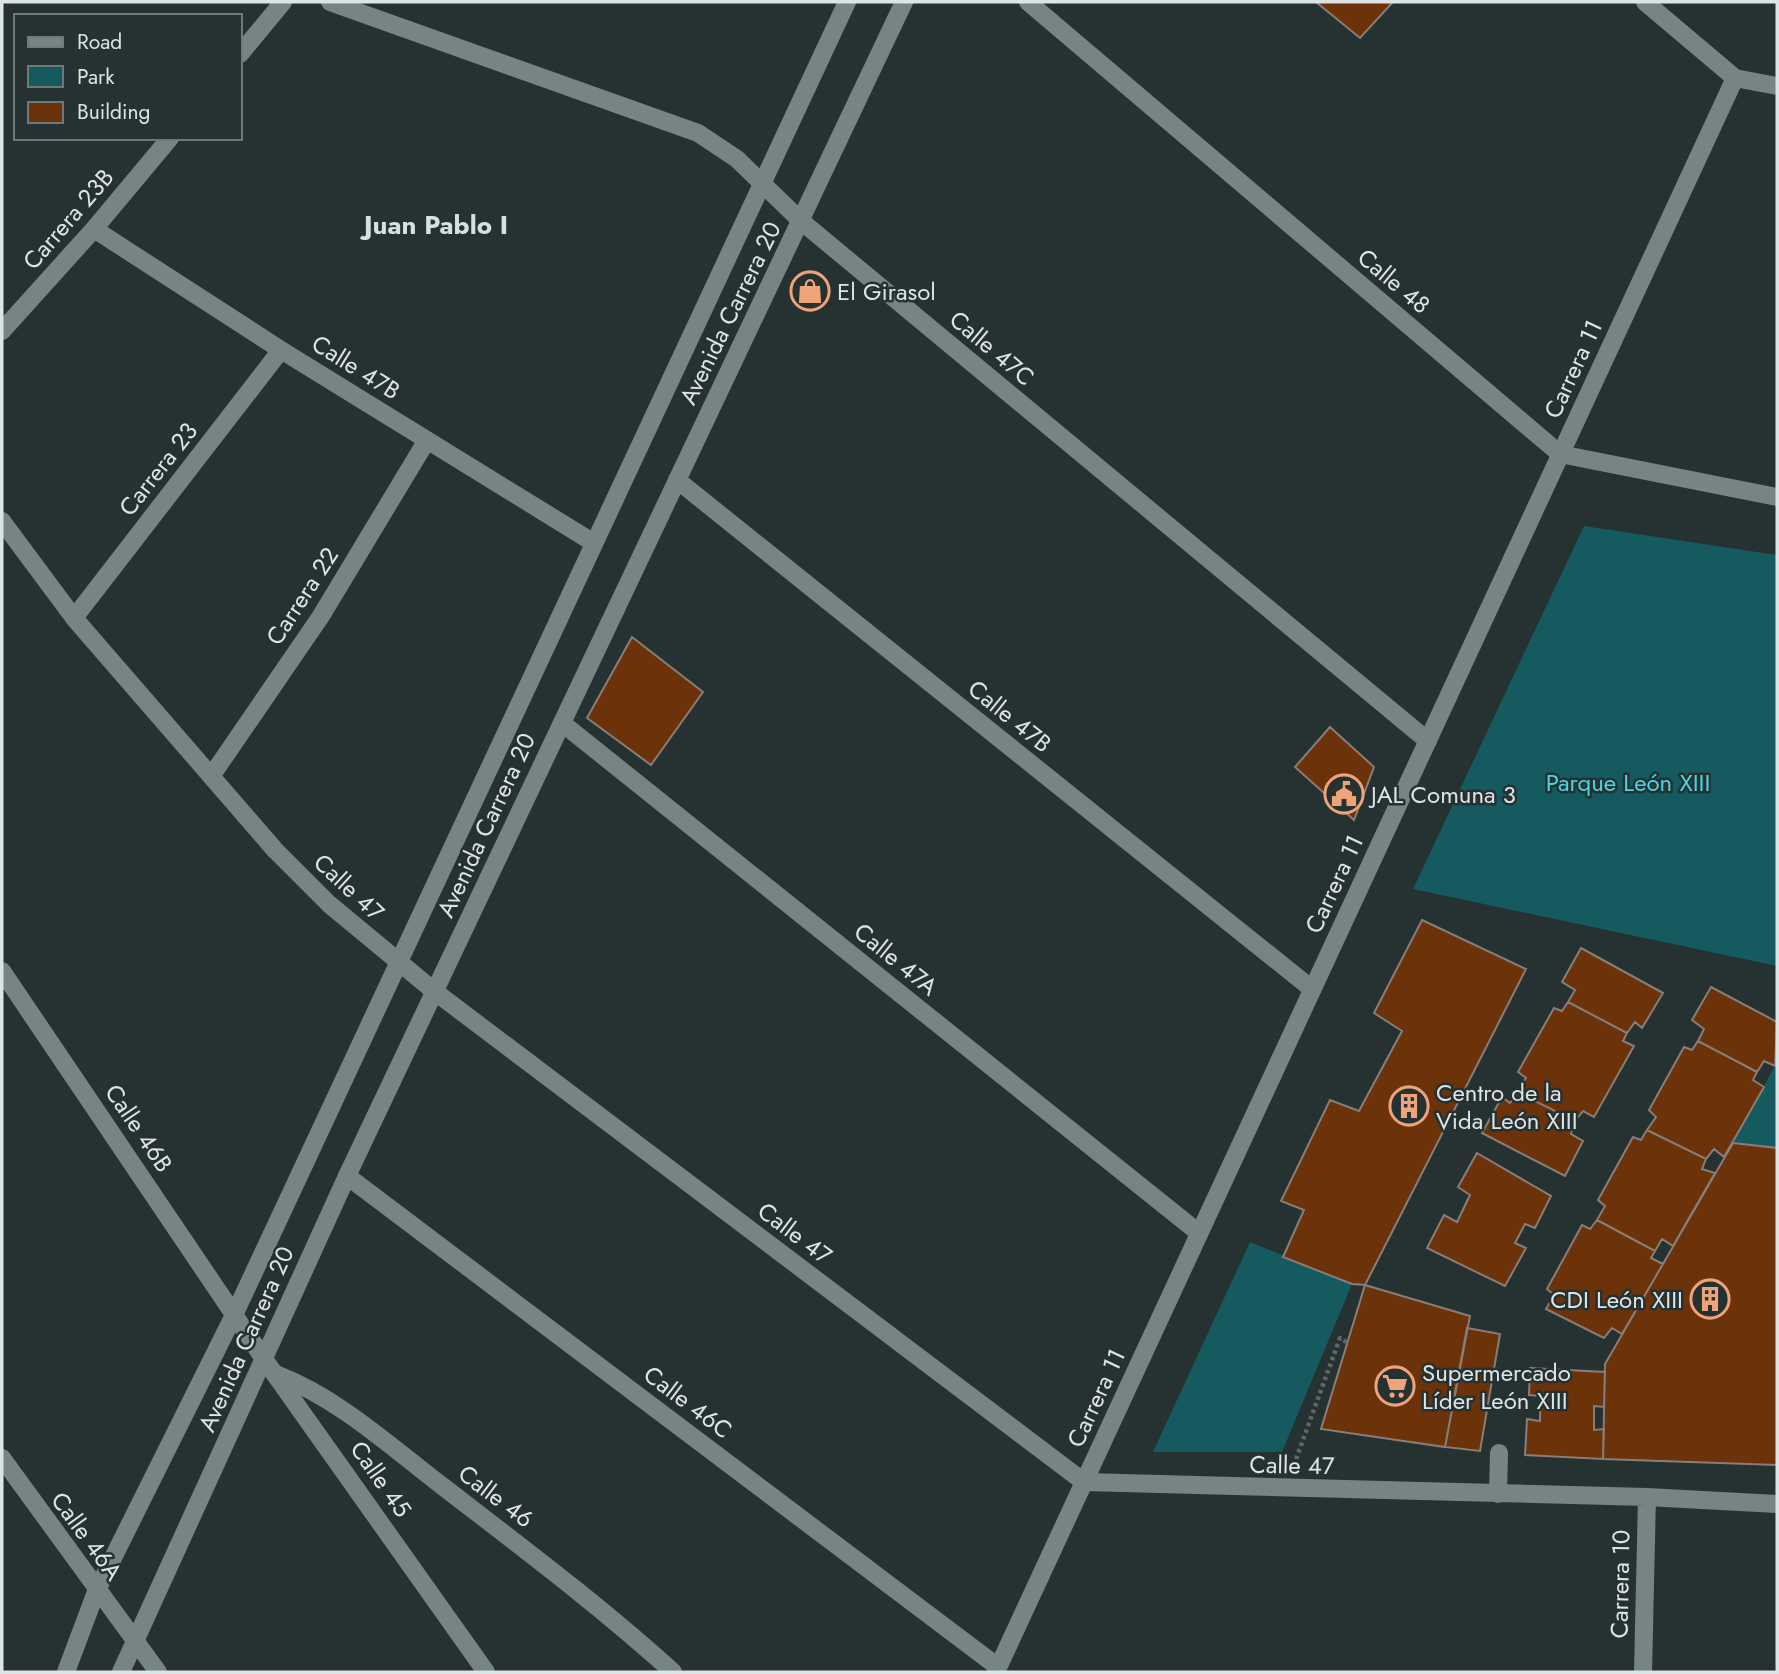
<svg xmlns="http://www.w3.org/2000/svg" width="1779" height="1674" viewBox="0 0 1779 1674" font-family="Jost,sans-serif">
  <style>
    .green { fill: #145a5f }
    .building { fill: #6c320a; stroke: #887e78; stroke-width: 2 }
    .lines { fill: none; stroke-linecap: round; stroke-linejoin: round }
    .path { stroke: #5e6869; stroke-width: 4.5; stroke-dasharray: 3.5 3.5; stroke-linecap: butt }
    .service { stroke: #768485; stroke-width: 18 }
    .minor { stroke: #768485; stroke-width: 18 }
    .tertiary { stroke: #768485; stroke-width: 18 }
    .labels { text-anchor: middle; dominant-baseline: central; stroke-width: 5; stroke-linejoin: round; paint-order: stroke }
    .street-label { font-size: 24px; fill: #dde4e5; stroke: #263132 }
    .poi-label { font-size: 24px; fill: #dde4e5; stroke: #263132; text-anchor: start }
    .park-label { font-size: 24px; fill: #47d7e2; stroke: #263132 }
    .neighbourhood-label { font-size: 26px; font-weight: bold; fill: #d2e1e2; stroke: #263132 }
  </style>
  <rect width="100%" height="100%" fill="#263132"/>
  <path class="green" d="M1584 526 1777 555V966L1413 889Z
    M1777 1062V1148L1733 1143Z
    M1250 1242 1352 1284 1282 1452H1153Z"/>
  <path class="building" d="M1316 2H1393L1360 38Z
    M632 637 703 692 651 765 587 718Z
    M1330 727 1374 767 1354 820 1295 767Z
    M1422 920 1526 969 1365 1285 1352 1284 1283 1257 1304 1210 1281 1201 1330 1100 1359 1111 1402 1031 1374 1013Z
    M1581 948 1663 993 1642 1028 1635 1022 1627 1033 1568 1002 1575 990 1562 982Z
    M1711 987 1777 1022 1775 1066 1764 1061 1757 1072 1698 1041 1704 1029 1692 1020Z
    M1568 1002 1627 1033 1623 1041 1634 1046 1594 1117 1583 1111 1575 1121 1517 1092 1526 1078 1518 1072 1554 1008 1562 1011Z
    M1698 1041 1757 1072 1753 1080 1764 1087 1724 1157 1714 1149 1706 1159 1647 1130 1656 1117 1649 1110 1684 1047 1692 1050Z
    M1517 1092 1575 1121 1571 1134 1583 1141 1565 1176 1482 1133 1502 1097 1510 1103Z
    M1647 1130 1706 1159 1702 1169 1715 1173 1673 1246 1662 1239 1655 1251 1597 1220 1605 1206 1598 1200 1633 1137 1641 1140Z
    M1733 1143 1777 1148V1465L1603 1459 1605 1364Z
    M1477 1153 1551 1196 1535 1228 1525 1224 1515 1243 1526 1248 1505 1286 1427 1248 1444 1215 1457 1222 1470 1195 1458 1187Z
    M1597 1220 1655 1251 1651 1258 1663 1264 1622 1334 1612 1328 1604 1338 1546 1309 1554 1295 1547 1289 1582 1225 1590 1229Z
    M1365 1285 1470 1316 1445 1447 1321 1429Z
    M1467 1328 1500 1334 1480 1451 1445 1447Z
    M1530 1368 1605 1372 1604 1407 1594 1406V1430L1604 1429 1603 1459 1525 1455 1527 1419 1540 1421V1396L1529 1395Z"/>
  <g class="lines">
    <path class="path" d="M1296 1459 1340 1338 1348 1343"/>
    <path class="service" d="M1498 1494 1499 1453"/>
    <path class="minor" d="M1028 2 1560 454 1777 497
      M240 54 283 2
      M801 221 1428 741
      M94 229 281 350 594 543
      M2 331 94 229 170 138
      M677 480 1312 989
      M2 521 74 618 275 850 329 904 434 991 1084 1482 1647 1497 1777 1504
      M74 618 281 350
      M562 723 1199 1233
      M212 775 321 616 427 440
      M347 1176 998 1667
      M278 1375C339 1399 390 1446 441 1485 520 1546 599 1605 673 1672
      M2 1458 158 1672
      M1643 1672 1647 1497"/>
    <path class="tertiary" d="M330 2 698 133 737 159 801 221
      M1645 2 1735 78 1777 86
      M2 971 264 1359 486 1672
      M66 1672 96 1592 235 1313 847 2
      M121 1672 347 1176 904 2
      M996 1672 1735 78"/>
  </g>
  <defs>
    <g id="shop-ring" transform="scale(2.0125)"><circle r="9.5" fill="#263132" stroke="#efa378" stroke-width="1.5"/><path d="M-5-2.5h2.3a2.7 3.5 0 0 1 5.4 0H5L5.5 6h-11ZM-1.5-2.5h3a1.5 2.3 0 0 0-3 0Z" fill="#efa378"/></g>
    <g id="civic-ring" transform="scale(2.0125)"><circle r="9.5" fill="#263132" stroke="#efa378" stroke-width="1.5"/><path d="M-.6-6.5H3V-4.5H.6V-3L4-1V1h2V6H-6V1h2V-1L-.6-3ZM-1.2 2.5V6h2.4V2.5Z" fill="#efa378"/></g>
    <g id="building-ring" transform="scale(2.0125)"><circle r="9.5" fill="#263132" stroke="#efa378" stroke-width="1.5"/><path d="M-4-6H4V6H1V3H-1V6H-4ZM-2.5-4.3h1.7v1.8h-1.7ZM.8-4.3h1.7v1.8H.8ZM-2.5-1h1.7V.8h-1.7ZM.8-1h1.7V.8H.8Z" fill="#efa378"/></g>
    <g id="supermarket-ring" transform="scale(2.0125)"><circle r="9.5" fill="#263132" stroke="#efa378" stroke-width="1.5"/><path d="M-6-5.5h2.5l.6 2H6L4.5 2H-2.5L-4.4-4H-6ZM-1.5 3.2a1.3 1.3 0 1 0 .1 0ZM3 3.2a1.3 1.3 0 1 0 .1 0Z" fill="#efa378"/></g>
  </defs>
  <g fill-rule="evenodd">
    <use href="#shop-ring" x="810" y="291"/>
    <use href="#civic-ring" x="1344" y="794"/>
    <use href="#building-ring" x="1409" y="1106"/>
    <use href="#building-ring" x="1710" y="1299"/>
    <use href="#supermarket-ring" x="1395" y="1386"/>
  </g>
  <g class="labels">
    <g class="street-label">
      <text transform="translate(68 219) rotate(-49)">Carrera 23B</text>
      <text transform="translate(1394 281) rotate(40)">Calle 48</text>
      <text transform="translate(730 313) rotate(-64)">Avenida Carrera 20</text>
      <text transform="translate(992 348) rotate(40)">Calle 47C</text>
      <text transform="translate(356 367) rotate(32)">Calle 47B</text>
      <text transform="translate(1573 369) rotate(-65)">Carrera 11</text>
      <text transform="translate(158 469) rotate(-52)">Carrera 23</text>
      <text transform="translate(302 596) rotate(-57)">Carrera 22</text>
      <text transform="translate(1010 716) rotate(39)">Calle 47B</text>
      <text transform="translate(486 825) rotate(-65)">Avenida Carrera 20</text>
      <text transform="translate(1334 884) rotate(-65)">Carrera 11</text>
      <text transform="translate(349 887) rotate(43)">Calle 47</text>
      <text transform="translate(896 959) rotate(39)">Calle 47A</text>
      <text transform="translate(139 1128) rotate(56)">Calle 46B</text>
      <text transform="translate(795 1233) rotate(37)">Calle 47</text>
      <text transform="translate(246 1339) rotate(-66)">Avenida Carrera 20</text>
      <text transform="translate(1096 1398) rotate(-65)">Carrera 11</text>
      <text transform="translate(688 1402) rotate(37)">Calle 46C</text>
      <text transform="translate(1292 1465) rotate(1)">Calle 47</text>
      <text transform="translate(381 1479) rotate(55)">Calle 45</text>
      <text transform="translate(496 1496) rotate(37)">Calle 46</text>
      <text transform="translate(87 1536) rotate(54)">Calle 46A</text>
      <text transform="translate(1620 1584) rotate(-89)">Carrera 10</text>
    </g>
    <g class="poi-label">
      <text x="837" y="291">El Girasol</text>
      <text x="1371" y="794">JAL Comuna 3</text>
      <text x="1436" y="1092">Centro de la<tspan x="1436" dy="28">Vida León XIII</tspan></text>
      <text x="1683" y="1299" text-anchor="end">CDI León XIII</text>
      <text x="1422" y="1372">Supermercado<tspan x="1422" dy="28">Líder León XIII</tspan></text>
    </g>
    <g class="park-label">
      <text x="1628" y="782">Parque León XIII</text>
    </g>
    <g class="neighbourhood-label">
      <text x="436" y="225">Juan Pablo I</text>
    </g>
  </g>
  <rect width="1779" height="1674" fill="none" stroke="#dde4e5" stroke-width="7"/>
  <rect x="14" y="14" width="228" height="126" fill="#263132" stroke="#6f797a" stroke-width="2"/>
  <rect x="28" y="37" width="35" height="10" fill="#768485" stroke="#6f797a" stroke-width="2"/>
  <text x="77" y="49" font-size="21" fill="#dde4e5">Road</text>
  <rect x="28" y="66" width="35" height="21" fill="#145a5f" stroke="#6f797a" stroke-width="2"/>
  <text x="77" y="84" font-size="21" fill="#dde4e5">Park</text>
  <rect x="28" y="102" width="35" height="21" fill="#6c320a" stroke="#6f797a" stroke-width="2"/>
  <text x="77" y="119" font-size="21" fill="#dde4e5">Building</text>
</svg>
